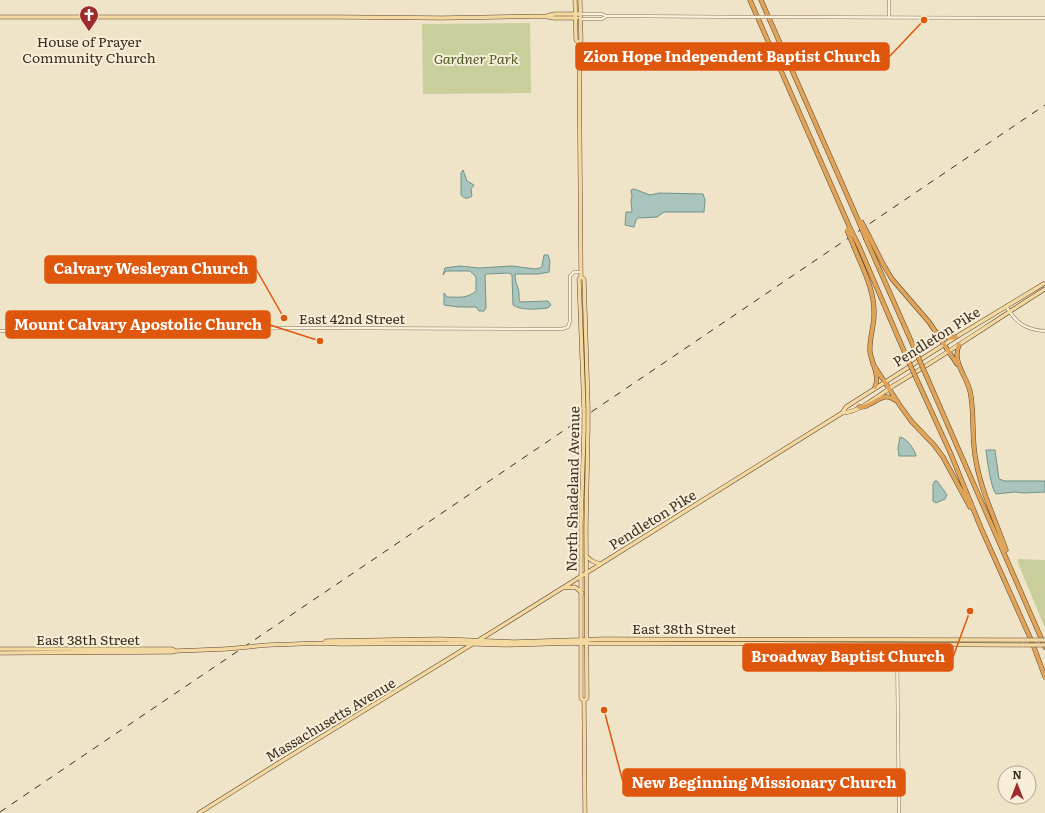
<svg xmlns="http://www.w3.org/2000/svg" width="1045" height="813" viewBox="0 0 1045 813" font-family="Literata,serif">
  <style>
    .green { fill: #c9cf9b }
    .water { fill: #a9c4bc; stroke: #6f938a }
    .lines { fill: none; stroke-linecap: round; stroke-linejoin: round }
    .minor-casing { stroke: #8d765c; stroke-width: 3.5 }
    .major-casing { stroke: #5b4430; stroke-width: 4.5 }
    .highway-casing { stroke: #5b4430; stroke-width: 5 }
    .minor { stroke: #faf1dc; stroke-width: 2.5 }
    .major { stroke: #f3d9a0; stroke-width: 3.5 }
    .highway { stroke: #e0a458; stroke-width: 4 }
    .rail { stroke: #3d2e20; stroke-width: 1; stroke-dasharray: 7 7; stroke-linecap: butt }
    .minor-bridge-casing { stroke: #8d765c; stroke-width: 3.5; stroke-linecap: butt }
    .major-bridge-casing { stroke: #5b4430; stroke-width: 4.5; stroke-linecap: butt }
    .highway-bridge-casing { stroke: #5b4430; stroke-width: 5; stroke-linecap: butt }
    .minor-bridge { stroke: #faf1dc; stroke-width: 2.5 }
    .major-bridge { stroke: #f3d9a0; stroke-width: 3.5 }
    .highway-bridge { stroke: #e0a458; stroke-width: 4 }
    .labels { text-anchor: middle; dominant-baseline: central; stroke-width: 4; stroke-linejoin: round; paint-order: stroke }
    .poi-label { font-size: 14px; fill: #3d2e20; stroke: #f7eed8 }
    .park-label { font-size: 14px; font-style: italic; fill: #4d5a26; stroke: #f7eed8 }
    .street-label { font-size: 14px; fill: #3d2e20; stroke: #f7eed8 }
    .leader { fill: none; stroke: #df570d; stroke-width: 1.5 }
    .callout-dot { fill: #df570d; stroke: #f7eed8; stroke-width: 1.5 }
    .callout { fill: #df570d; stroke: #df570d; stroke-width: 1.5 }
    .callout-label { font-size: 15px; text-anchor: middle; font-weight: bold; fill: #fff }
  </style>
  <rect width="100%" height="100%" fill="#f0e4c8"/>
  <path class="green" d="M530 23 531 93 423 94 422 24Z
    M1018 559 1045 560V628L1018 563Z"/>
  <path class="water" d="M463 170 467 181 474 185 471 189 472 196C468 199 464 199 461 195V173Z
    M634 189 650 195 659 193 703 194 705 200 704 212H664L657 217 638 218 636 220 634 227 625 225 626 212H632L631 200 632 196 631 190Z
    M544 255H548L550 261 549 272 538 274H515C515 280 516 283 518 288 520 293 518 297 520 302L548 301 551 305 548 308C538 309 522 311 513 305L512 275 509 273 486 274 485 276 486 305V308L484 311H479L476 307H458L444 305V293L447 297C458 297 467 299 476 291V277L470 271H446L443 275 445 268 460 266 479 268 512 266 535 269 540 268 542 266Z
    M900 437C906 438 915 449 916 456H899L898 448Z
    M986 450H995L999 479 1005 481H1045V492L1024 493 1015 492 996 494C991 489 987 459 986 450Z
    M935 481H937L947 495 945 499 936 503 933 501V484Z"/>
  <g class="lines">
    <g class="minor-casing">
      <path id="minor" d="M889 0V17
        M580 14H602L606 16
        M777 17 1045 18
        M581 19H602L607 16H619L749 17
        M1006 306C1016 323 1026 330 1045 331
        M0 331 311 328 562 329 568 327 570 321V276L574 272H581
        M897 644 899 813"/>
    </g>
    <g class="major-casing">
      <path id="major" d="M575 0 576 40 579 43 581 277 579 279 584 409
        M0 17H341L442 18 547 16 554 14H580
        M548 17 554 18H577
        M579 43 581 40 580 0
        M581 277 584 279 588 406
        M843 413C861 411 878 396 893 386 945 355 994 321 1045 289
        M584 430 581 522V698L584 701 585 813
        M586 556 592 561 600 564
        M562 588 575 587 582 593
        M324 643 326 641 440 639 514 642 603 639 1022 640
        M268 645 324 643 340 644 450 643 505 645 574 643 1024 645
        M0 649H172L176 651
        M0 653 172 652 176 651 226 649
        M584 701 587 698 586 527 588 428
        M199 813 277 764 492 632 842 413 846 407 956 337 1045 283"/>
    </g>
    <g class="highway-casing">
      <path id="highway" d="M750 0 850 228
        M761 0 859 222
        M869 236 883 264 892 279 929 322 957 364
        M866 239 916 352
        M858 244 907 358
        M854 247C863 269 875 291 874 315 874 327 869 339 870 352 872 364 880 375 875 387
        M938 333 948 338 956 337
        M959 345C952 362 966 375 970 391 975 414 971 438 976 461 981 491 996 521 1006 550
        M873 364 901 407 912 422 934 445 943 457 970 507
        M926 375 1045 647
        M917 380 950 452 981 528 1032 642 1045 677
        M859 407C862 407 866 407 868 405 878 401 884 392 895 400"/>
    </g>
    <use href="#minor" class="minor"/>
    <use href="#major" class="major"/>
    <use href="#highway" class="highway"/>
    <path class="rail" d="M0 812 1045 105"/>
    <g class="minor-bridge-casing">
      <path id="minor-bridge" d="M749 17H777"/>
    </g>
    <g class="major-bridge-casing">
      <path id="major-bridge" d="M588 428V406
        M584 430V409
        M1022 640H1045
        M1024 645H1045
        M226 649 268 645"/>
    </g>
    <g class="highway-bridge-casing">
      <path id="highway-bridge" d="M861 221 869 236
        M859 222 866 239
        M850 228 858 244
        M847 230 854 247
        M916 352 926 375
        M907 358 917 380"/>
    </g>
    <use href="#minor-bridge" class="minor-bridge"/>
    <use href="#major-bridge" class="major-bridge"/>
    <use href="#highway-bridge" class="highway-bridge"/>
  </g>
  <defs>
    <g id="church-pin" transform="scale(1)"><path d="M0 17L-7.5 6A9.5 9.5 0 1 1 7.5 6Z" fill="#9e2a2b" stroke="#f7eed8"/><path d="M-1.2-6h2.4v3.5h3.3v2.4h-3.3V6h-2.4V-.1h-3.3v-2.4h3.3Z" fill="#fff"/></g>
  </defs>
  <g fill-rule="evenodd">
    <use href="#church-pin" x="89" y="15"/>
  </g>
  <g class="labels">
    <g class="poi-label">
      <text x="89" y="41">House of Prayer<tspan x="89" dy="16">Community Church</tspan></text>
    </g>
    <g class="park-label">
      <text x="476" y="58">Gardner Park</text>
    </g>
    <g class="street-label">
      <text x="352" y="318">East 42nd Street</text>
      <text transform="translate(936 336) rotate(-32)">Pendleton Pike</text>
      <text transform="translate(572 489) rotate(-89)">North Shadeland Avenue</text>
      <text transform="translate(652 519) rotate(-32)">Pendleton Pike</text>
      <text x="684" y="628">East 38th Street</text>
      <text x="88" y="639">East 38th Street</text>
      <text transform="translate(330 719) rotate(-31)">Massachusetts Avenue</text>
    </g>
  </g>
  <path class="leader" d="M924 20L889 57M284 318L256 269M320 341L270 325M970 611L953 657M604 710L623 782"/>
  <g class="callout-dot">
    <circle cx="924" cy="20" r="4"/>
    <circle cx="284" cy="318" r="4"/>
    <circle cx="320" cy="341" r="4"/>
    <circle cx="970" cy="611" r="4"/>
    <circle cx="604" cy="710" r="4"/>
  </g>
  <g class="callout">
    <rect x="576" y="43" width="313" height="27" rx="4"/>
    <rect x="45" y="256" width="211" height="27" rx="4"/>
    <rect x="6" y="311" width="264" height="27" rx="4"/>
    <rect x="743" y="644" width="210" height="27" rx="4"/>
    <rect x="623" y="769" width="282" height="27" rx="4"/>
  </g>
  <g class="callout-label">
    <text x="732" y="62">Zion Hope Independent Baptist Church</text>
    <text x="151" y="274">Calvary Wesleyan Church</text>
    <text x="138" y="330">Mount Calvary Apostolic Church</text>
    <text x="848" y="662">Broadway Baptist Church</text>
    <text x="764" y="788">New Beginning Missionary Church</text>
  </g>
  <g transform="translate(1017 785)"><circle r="19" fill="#f7eed8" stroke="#ada18e"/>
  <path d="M0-3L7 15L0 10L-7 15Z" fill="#9e2a2b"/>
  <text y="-6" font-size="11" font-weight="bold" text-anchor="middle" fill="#3d2e20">N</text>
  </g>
</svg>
